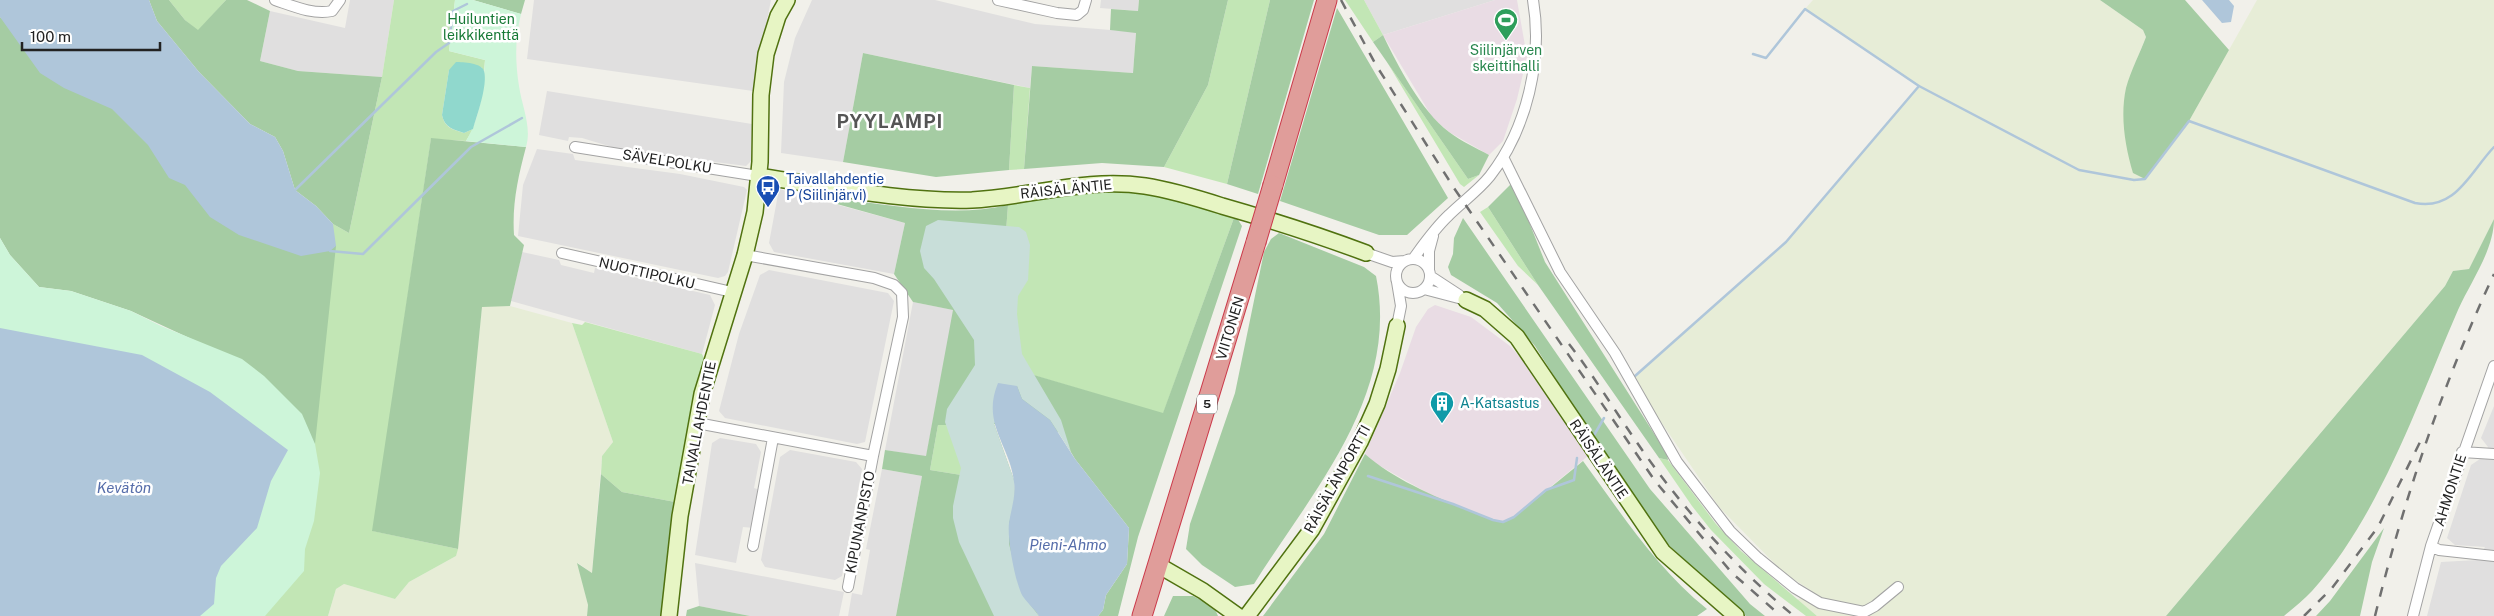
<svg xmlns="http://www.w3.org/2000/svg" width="2494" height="616" viewBox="0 0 2494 616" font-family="'Public Sans',sans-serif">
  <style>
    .residential { fill: #e0dfdf }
    .industrial { fill: #e9dce4 }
    .farmland { fill: #e7edd7 }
    .grass { fill: #c2e6b5 }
    .forest { fill: #a5cca3; fill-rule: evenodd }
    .wetland { fill: #c8ded9 }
    .park { fill: #cdf5d9 }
    .pitch { fill: #90d8cd }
    .water { fill: #afc6da }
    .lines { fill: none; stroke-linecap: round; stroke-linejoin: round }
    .stream { stroke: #afc6da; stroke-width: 2.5 }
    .street-casing { stroke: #a3a3a3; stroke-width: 12 }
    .secondary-casing { stroke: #507210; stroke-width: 18 }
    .highway-casing { stroke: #cb3a4a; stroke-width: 21 }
    .street { stroke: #fff; stroke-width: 10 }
    .secondary { stroke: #e7f5c4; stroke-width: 15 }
    .highway { stroke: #e09d9a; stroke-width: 19 }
    .rail { stroke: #707070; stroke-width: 2.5; stroke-dasharray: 10 10; stroke-linecap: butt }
    .highway-bridge-casing { stroke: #cb3a4a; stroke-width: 21; stroke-linecap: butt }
    .highway-bridge { stroke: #e09d9a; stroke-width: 19 }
    .labels { text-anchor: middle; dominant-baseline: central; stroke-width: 5; stroke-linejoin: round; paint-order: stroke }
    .shield { fill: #fff; stroke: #646464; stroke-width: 1 }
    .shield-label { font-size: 12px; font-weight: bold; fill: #222 }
    .park-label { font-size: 14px; fill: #177936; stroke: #fff }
    .leisure-label { font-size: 14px; fill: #27864d; stroke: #fff }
    .street-label { font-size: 14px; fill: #222; stroke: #fff }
    .transit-label { font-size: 14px; fill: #164399; stroke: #fff; text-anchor: start }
    .culture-label { font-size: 14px; fill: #0d838f; stroke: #fff; text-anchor: start }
    .water-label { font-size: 15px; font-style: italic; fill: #566daa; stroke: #fff }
    .district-label { font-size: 19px; font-weight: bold; letter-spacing: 1px; fill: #555; stroke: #fff }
  </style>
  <rect width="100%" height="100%" fill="#f1f0ea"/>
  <path class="residential" d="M350 0H394L382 77 298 71 260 61 270 11 345 28Z
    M534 0H771L753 91 527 59Z
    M812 0H935L1035 24 1136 32 1133 73 1032 66 1030 88 863 53 843 162 781 153 784 82 795 38Z
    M1101 0H1139L1138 11 1100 8Z
    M1364 0H1495L1383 35Z
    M547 91 752 124 751 161 746 166 622 150 582 138 569 137 568 141 539 135Z
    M537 149 573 154 575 160 680 174 744 187 747 190 728 272 725 276 718 278 518 236 523 185Z
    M779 189 905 223 894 274 774 252 769 243Z
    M522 252 559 260 561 265 594 273 595 268 710 295 715 305 702 354 511 301Z
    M769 270 888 293 894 301 865 442 857 444 725 418 719 411 739 334 760 275Z
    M913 302 954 310 926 457 885 450Z
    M2494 406V616H2427L2441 562 2477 560 2485 547 2455 545 2447 538 2471 465 2480 459 2488 447 2481 438Z
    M720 438 756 444 761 452 754 488 760 490 754 528 743 527 736 563 695 555 712 443Z
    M790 450 856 462 862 469 842 576 835 580 765 567 761 560 780 457Z
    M882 469 922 476 896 616H848L852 593 862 595 870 550 866 549Z
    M695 563 844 592 839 616H750L699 606Z"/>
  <path class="industrial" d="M1495 0H1517L1527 57 1517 99 1503 141 1489 155 1449 132 1432 117 1383 35Z
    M1435 305 1471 317 1510 346 1564 407 1594 451 1514 517 1503 522 1493 520 1433 496 1373 462 1365 454 1400 373 1416 327 1428 309Z"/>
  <path class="farmland" d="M1813 0H2100L2143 30 2146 37 2134 66 2189 121 2257 0H2494V219L2469 269 2453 271 2445 286 2166 616H1817L1797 600 1812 591 1784 573 1719 507 1655 413 1635 376 1786 242 1919 86 1805 9Z
    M482 306H510L572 323 613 442 602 456 592 573 578 563 588 605 587 616H328L336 589 344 584 395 599 409 582 456 556Z"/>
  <path class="grass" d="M169 0H226L198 31 185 20Z
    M394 0H455L449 51 485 60 484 71 481 67 449 70 442 115C444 127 453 130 464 133L473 129 466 141 431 139 373 531 458 549 456 556 409 582 395 599 344 584 336 589 328 616H200L333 224 349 233 382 77Z
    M1228 0H1270L1227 184 1164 167 1208 85Z
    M1345 0H1364L1383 35 1373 42Z
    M1387 62 1468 179 1479 175 1464 187 1460 184Z
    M1014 85 1030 88 1024 169 1009 170Z
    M1086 189H1134L1235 215 1163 414 996 364 1008 205Z
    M1488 207 1538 285 1518 266 1480 212Z
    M585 322 702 354 704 358 675 502 622 492 601 474 602 456 613 442 572 323 582 325Z
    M938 425H968L980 478 930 470Z
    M1659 458 1668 460 1716 524 1741 551 1817 616H1806L1764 584 1711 530 1692 506Z"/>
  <path class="forest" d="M149 0H169L185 20 198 30 226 0H247L270 11 260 61 298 71 382 77 349 233 333 224 316 206 295 190 283 151 275 137 250 124 199 72 157 21Z
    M473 0H525L521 14Z
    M1139 0H1228L1208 85 1164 167 1102 163 1024 169 1032 66 1133 73 1136 33 1110 30 1111 9 1138 11Z
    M1270 0H1314L1258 194 1227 184Z
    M2100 0H2185L2229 50 2189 121 2145 179 2133 173C2125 146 2120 116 2126 88 2131 70 2140 53 2146 37L2143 30Z
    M1337 8 1448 198 1407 235H1379L1280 201Z
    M0 17 336 246 315 444 289 431 198 342 131 311 71 291 39 287 10 255 0 238Z
    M1383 35C1398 66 1421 111 1449 132 1461 141 1476 148 1489 155L1479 175 1468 179 1373 42Z
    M863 53 1014 85 1009 170 936 177 843 162Z
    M431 138 526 147C518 177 512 204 514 235L524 245 510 306 482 307 458 549 372 531Z
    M1511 184 1517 192 1545 262 1667 454 1668 460 1659 458 1538 285 1488 207Z
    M838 199C893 205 954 218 1008 205L996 364 1163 413 1235 215 1242 226 1138 537 1118 616H1098L1103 610 1106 595 1127 564 1129 528 1075 459 1059 432 994 424 1014 480 1018 579 1039 616H896L922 476 882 469 885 450 926 456 953 310 913 302 894 274 905 223 837 204ZM938 425H968L980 478 930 470Z
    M1463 218 1650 489 1750 604 1765 616H1746L1661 538 1599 447 1535 346 1497 303 1451 275 1448 267 1453 254 1454 238Z
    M2494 219C2494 250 2471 281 2458 310 2418 402 2380 515 2312 591 2304 600 2293 608 2284 616H2166L2445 286 2453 271 2469 269Z
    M1279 233 1364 267 1376 276C1400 395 1313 490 1254 584L1235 587 1202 565 1186 549 1190 524 1235 393 1264 252 1271 239Z
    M1365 454C1399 484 1451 503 1493 520L1503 522 1514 517 1583 461C1621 513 1656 568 1707 609L1697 616H1263L1324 534Z
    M601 474 622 492 675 502 664 616H587L588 605 577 563 592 573Z
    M2384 528 2372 562 2360 616H2316L2330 601Z
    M1173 596H1193L1214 607 1218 616H1164Z
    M699 606 750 616H686L687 610Z"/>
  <path class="wetland" d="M938 220 1019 227 1026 232 1030 245 1028 280 1018 296 1017 314 1022 354 1061 420 1071 452 1050 420 1022 399 1017 386 994 424 1014 480 1015 503 1009 523V544L1022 594 1039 616H994L959 542 953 518V506L961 468 945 422 947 409 975 365 974 340 934 279 924 268 920 251 926 226Z"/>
  <path class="park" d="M455 0H473L521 14C515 38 515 61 519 86 522 107 532 127 526 147L466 141C481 117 483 89 485 60L449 51Z
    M0 238 10 255 39 287 71 291 131 311 161 326 242 359 264 376 302 414 315 444 320 473 314 521 305 549 304 571 265 616H0Z"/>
  <path class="pitch" d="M456 62C463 62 482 63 484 71 488 85 477 115 473 129L464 133C454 130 444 127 442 115L449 70Z"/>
  <path class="water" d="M0 0H149L157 21 199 72 250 124 275 137 283 151 295 190 316 206 333 224 336 246 330 251 301 256 239 235 210 217 185 185 169 178 148 145 112 109 64 88 40 73 0 17Z
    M2202 0H2229L2234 6 2231 22 2222 23Z
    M0 328 142 355 210 392 288 450 271 481 257 528 221 566 216 578 214 604 200 616H0Z
    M998 383 1017 386 1022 399 1050 420 1075 459 1129 528 1127 564 1106 595 1103 610 1098 616H1039C1034 608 1026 602 1022 595 1015 581 1007 539 1009 523 1011 509 1016 497 1014 482 1010 445 981 424 998 383Z"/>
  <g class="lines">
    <path class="stream" d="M1753 54 1766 58 1805 9 1919 86 2079 170 2134 180 2145 179 2189 121 2415 203C2456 211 2470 172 2494 147
      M295 190 436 52 449 43 453 11 467 4
      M330 251 363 254 471 147 522 118
      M1635 376 1786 242 1919 86
      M1593 437 1604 418
      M1368 476 1453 504 1493 520 1503 522 1514 517 1546 490 1574 480 1577 458"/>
    <g class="street-casing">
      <path id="street" d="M275 0C293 6 313 15 332 11L340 0
        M998 0 1057 13 1077 15 1083 10 1086 0
        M575 147 758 176
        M1503 157 1560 272 1615 353 1677 462 1730 531 1758 558 1795 588 1820 603 1864 612 1875 606 1898 587
        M562 253 732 292
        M1366 253 1392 262 1405 261
        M1413 259C1424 244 1435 228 1449 215 1462 202 1478 191 1490 176 1527 129 1543 59 1533 0
        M1396 276a17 17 0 1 1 34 0a17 17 0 1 1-34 0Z
        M1429 269V251L1433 236
        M1430 276 1459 295
        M1424 289 1466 300
        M1397 326 1401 306 1397 282
        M697 423 873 456 903 317 902 293 894 285 874 278 745 255
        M2462 452 2494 454
        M753 546 773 438
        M2431 546 2439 550 2494 556
        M848 587 873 456
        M2413 616 2431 546 2494 366"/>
    </g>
    <g class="secondary-casing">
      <path id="secondary" d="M758 176C827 186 902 202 972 200 1031 197 1086 177 1145 186 1171 190 1197 198 1222 206 1271 220 1318 235 1366 253
        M1466 300 1485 309 1517 337 1663 552 1736 616
        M1158 565 1203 591 1238 616
        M669 616 680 516 702 394 745 255 755 212 760 162 761 95 766 54 778 16 787 0
        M1247 616 1312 529 1360 442 1377 404 1388 369 1397 326"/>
    </g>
    <g class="highway-casing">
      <path id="highway" d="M1273 185 1327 0
        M1142 616 1256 242"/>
    </g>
    <use href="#street" class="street"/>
    <use href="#secondary" class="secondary"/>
    <use href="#highway" class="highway"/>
    <path class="rail" d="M1341 0 1376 65 1454 188 1655 481 1732 573 1781 616
      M1569 344C1594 376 1615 411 1638 444 1682 508 1735 567 1794 616
      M2304 616 2332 588 2378 527 2423 436
      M2375 616C2404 499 2443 383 2494 274"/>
    <g class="highway-bridge-casing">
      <path id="highway-bridge" d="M1256 242 1273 185"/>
    </g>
    <use href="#highway-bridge" class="highway-bridge"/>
  </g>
  <defs>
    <g id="stadium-pin" transform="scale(1.25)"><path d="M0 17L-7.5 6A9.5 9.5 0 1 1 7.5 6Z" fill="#2e9e5b" stroke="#fff"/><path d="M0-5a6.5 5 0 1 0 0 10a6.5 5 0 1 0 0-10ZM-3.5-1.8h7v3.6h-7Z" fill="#fff"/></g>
    <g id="bus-pin" transform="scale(1.25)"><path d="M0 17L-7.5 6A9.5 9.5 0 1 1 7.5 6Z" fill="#1a4fb4" stroke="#fff"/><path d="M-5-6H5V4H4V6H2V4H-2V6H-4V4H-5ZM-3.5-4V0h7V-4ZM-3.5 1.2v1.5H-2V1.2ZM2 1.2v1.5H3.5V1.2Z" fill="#fff"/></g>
    <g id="building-pin" transform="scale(1.25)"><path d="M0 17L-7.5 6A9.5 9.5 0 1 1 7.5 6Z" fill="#0f9aa8" stroke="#fff"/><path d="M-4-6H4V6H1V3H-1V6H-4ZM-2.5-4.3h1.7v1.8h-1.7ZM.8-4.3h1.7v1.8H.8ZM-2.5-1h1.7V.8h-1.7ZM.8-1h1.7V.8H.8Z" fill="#fff"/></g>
  </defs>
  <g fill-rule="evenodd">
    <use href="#stadium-pin" x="1506" y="20"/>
    <use href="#bus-pin" x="768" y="187"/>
    <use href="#building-pin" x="1442" y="403"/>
  </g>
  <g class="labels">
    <rect class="shield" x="1197" y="394.5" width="20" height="19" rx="4"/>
    <g class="shield-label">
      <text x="1207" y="404">5</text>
    </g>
    <g class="park-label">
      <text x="481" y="19">Huiluntien<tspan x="481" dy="16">leikkikenttä</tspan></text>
    </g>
    <g class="leisure-label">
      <text x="1506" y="50">Siilinjärven<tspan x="1506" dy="16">skeittihalli</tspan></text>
    </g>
    <g class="street-label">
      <text transform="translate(667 161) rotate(9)">SÄVELPOLKU</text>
      <text transform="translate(1066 189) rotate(-6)">RÄISÄLÄNTIE</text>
      <text transform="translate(647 273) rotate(13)">NUOTTIPOLKU</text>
      <text transform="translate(1230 328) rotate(-73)">VIITONEN</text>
      <text transform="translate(699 423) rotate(-79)">TAIVALLAHDENTIE</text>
      <text transform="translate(1599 459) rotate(56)">RÄISÄLÄNTIE</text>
      <text transform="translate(1337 479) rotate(-61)">RÄISÄLÄNPORTTI</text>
      <text transform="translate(2450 490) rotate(-72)">AHMONTIE</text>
      <text transform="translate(860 522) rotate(-79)">KIPUNANPISTO</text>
    </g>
    <g class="transit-label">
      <text x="786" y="179">Taivallahdentie<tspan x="786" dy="16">P (Siilinjärvi)</tspan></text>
    </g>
    <g class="culture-label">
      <text x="1460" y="403">A-Katsastus</text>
    </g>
    <g class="water-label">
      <text x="124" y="487">Kevätön</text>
      <text x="1068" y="544">Pieni-Ahmo</text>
    </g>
    <g class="district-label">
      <text x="890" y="121">PYYLAMPI</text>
    </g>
  </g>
  <path d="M22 42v8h138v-8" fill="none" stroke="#222222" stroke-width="2.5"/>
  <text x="30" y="42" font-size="15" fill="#222222" stroke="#ffffff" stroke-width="4" paint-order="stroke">100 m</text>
</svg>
